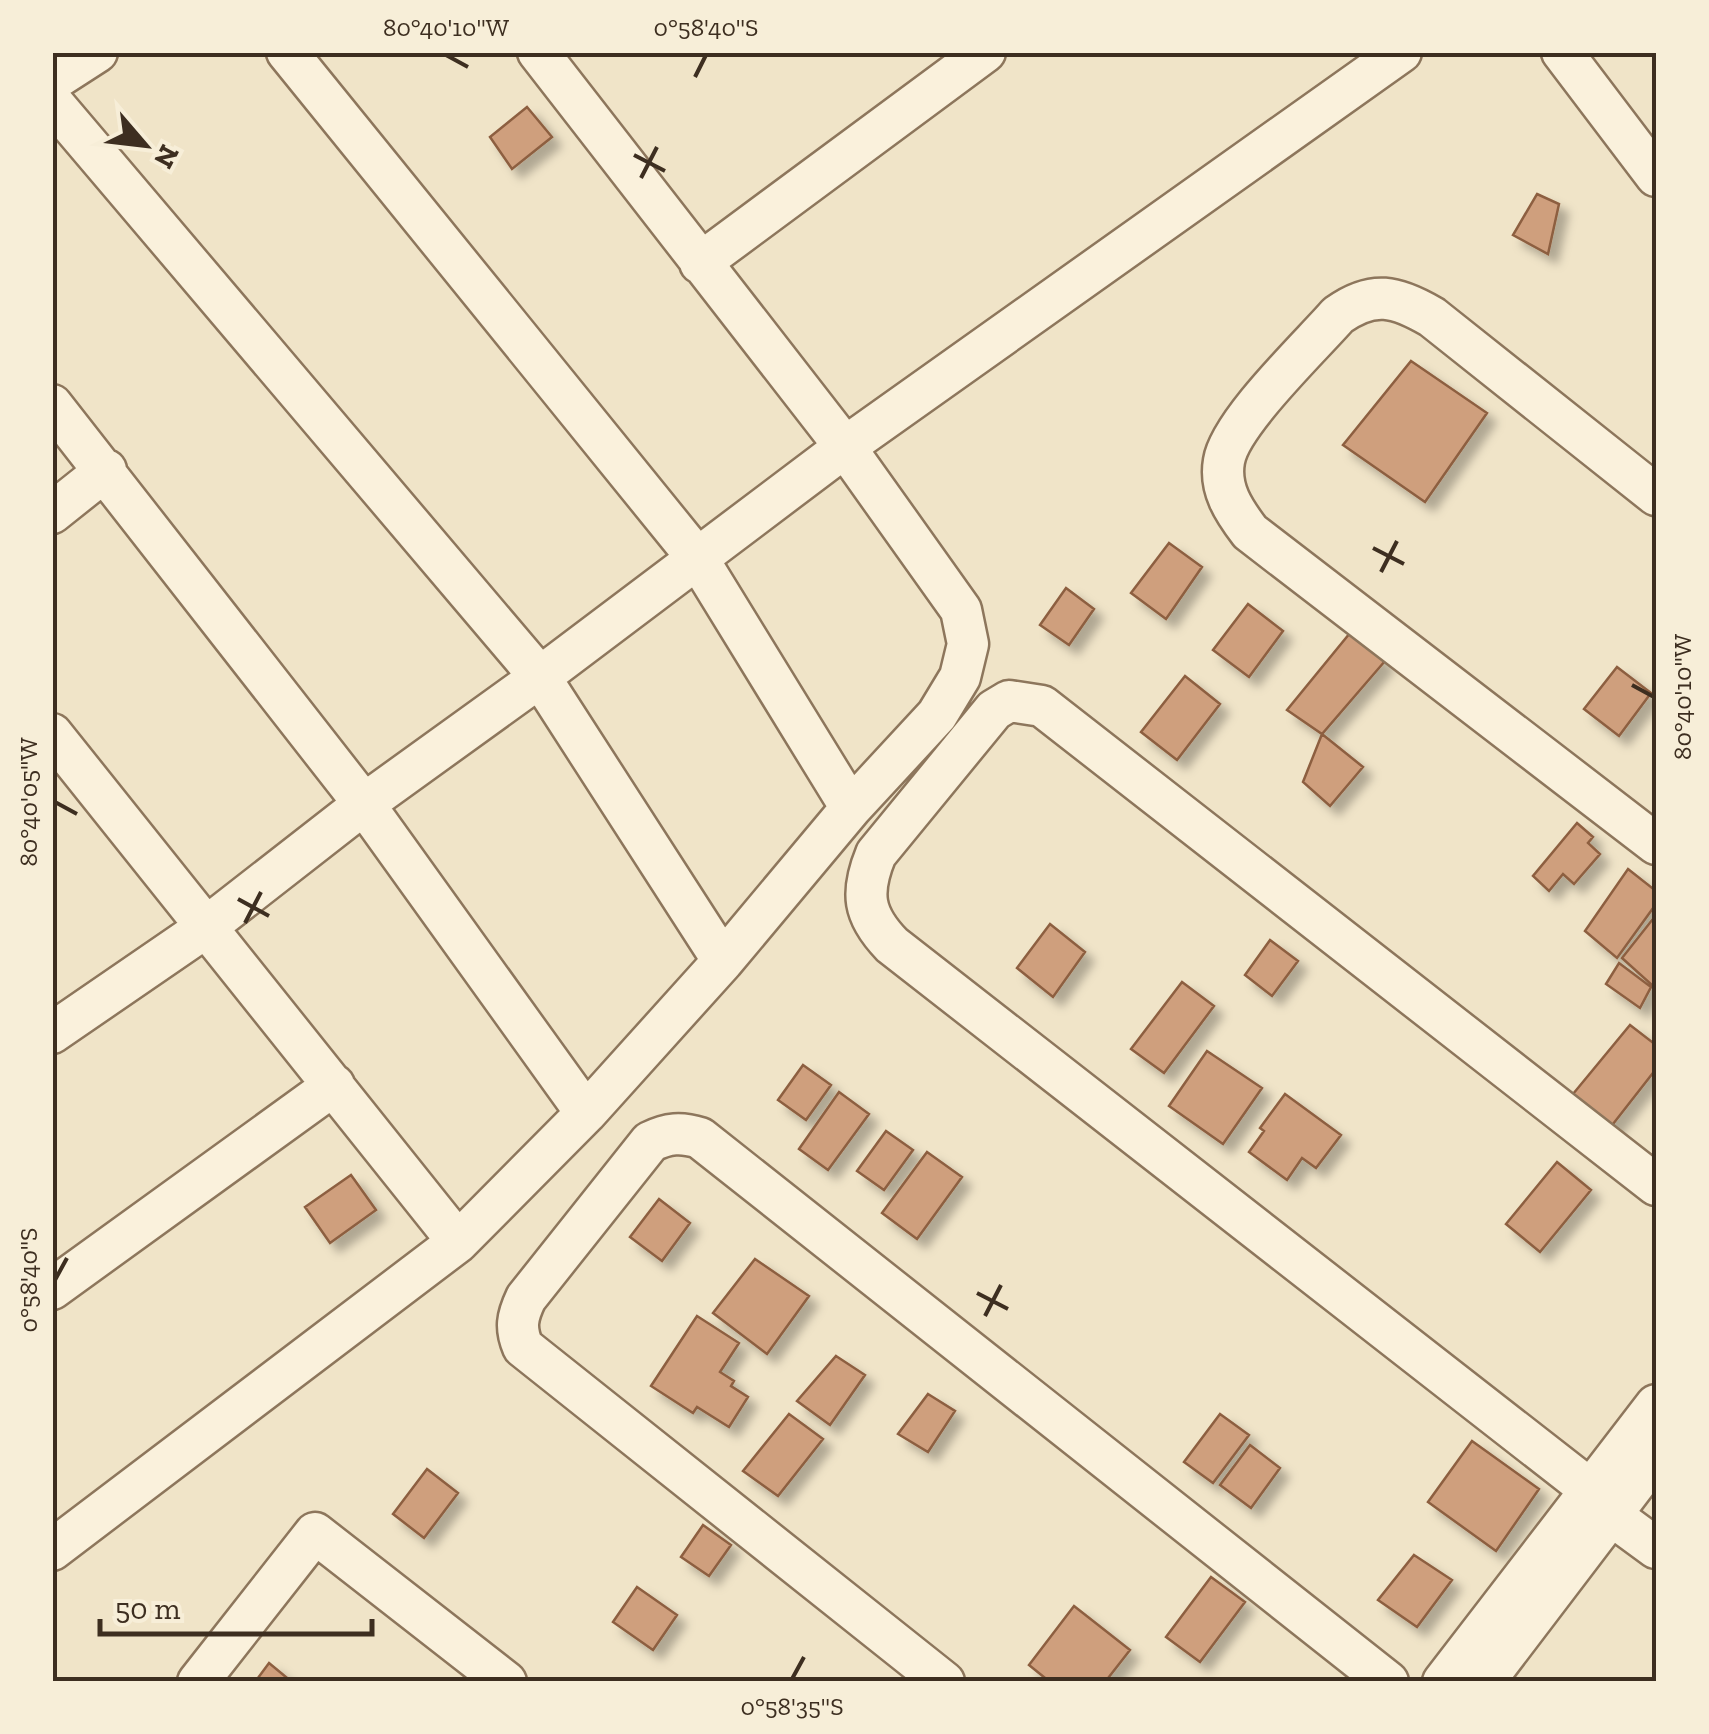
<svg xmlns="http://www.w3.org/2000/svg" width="1709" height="1734" viewBox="0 0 1709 1734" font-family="'Zilla Slab',serif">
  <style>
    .building { fill: #cf9f7d; stroke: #8d5f41; stroke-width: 2.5; filter: url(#shadow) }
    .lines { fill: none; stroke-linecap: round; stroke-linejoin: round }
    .minor-casing { stroke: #8d765c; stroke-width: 45 }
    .minor { stroke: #faf1dc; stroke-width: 40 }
    .ticks { fill: none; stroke: #3d2e20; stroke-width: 4 }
    .neatline { fill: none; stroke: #3d2e20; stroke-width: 4 }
    .ticks-label { font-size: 25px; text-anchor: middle; fill: #3d2e20 }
  </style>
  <defs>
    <filter id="shadow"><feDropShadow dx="9" dy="9" stdDeviation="5" flood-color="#0004"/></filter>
  </defs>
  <rect width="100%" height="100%" fill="#f0e4c8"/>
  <path class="building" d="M527 107 552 137 512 169 490 137Z
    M1537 194 1559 204 1548 254 1513 235Z
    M1411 361 1487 413 1425 502 1343 445Z
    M1169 543 1202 567 1166 619 1131 593Z
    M1066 588 1094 609 1069 645 1040 625Z
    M1248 604 1283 631 1249 677 1213 650Z
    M1350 633 1385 661 1322 734 1287 710Z
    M1617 667 1651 693 1619 736 1584 709Z
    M1185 676 1220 704 1177 760 1141 732Z
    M1322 734 1363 767 1330 806 1303 782Z
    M1577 823 1593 837 1588 843 1600 854 1574 884 1563 874 1549 891 1533 876Z
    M1628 869 1656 891V904L1617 958 1585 931Z
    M1656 915V982L1653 986 1622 958Z
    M1050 924 1085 952 1053 997 1017 968Z
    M1270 940 1298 961 1272 996 1245 975Z
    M1619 963 1651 987 1640 1008 1606 984Z
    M1182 982 1214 1006 1164 1073 1131 1049Z
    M1630 1025 1656 1045V1069L1606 1133 1568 1100Z
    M1207 1051 1262 1088 1223 1144 1169 1106Z
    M803 1065 831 1085 806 1120 778 1100Z
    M839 1092 869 1114 828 1170 799 1149Z
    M1285 1094 1341 1135 1316 1168 1302 1158 1287 1180 1249 1152 1264 1131 1260 1128Z
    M886 1131 913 1150 884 1190 857 1171Z
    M927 1152 962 1177 917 1239 882 1213Z
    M1557 1162 1591 1190 1540 1252 1506 1224Z
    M351 1175 376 1210 330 1243 305 1207Z
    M659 1199 690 1223 662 1261 630 1237Z
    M755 1259 809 1296 767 1354 713 1313Z
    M697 1316 739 1343 720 1372 734 1381 731 1386 748 1397 729 1427 697 1407 693 1413 651 1386Z
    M836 1356 865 1375 830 1425 797 1401Z
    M928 1394 955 1411 928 1452 898 1434Z
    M789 1414 823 1439 778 1496 743 1471Z
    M1220 1414 1249 1435 1213 1483 1184 1462Z
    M1472 1441 1539 1489 1496 1551 1428 1502Z
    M1250 1445 1280 1468 1251 1508 1220 1485Z
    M427 1469 458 1493 424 1538 393 1514Z
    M703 1525 731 1545 709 1576 681 1557Z
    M1414 1555 1452 1580 1417 1627 1378 1600Z
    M1211 1577 1245 1602 1200 1662 1166 1637Z
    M637 1587 677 1615 653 1650 613 1622Z
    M1074 1606 1130 1650 1105 1682H1050L1029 1665Z
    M269 1663 292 1682H255Z"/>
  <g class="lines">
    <g class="minor-casing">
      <path id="minor" d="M287 52 698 559 851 808
        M1562 52 1656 176
        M52 81 97 52
        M52 102 540 677 723 961
        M700 263 985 52
        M52 405 364 804 586 1113
        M1656 495 1432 317C1396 296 1373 290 1338 315 1310 347 1230 423 1224 461 1219 489 1234 511 1250 532L1656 844
        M52 513 106 470
        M52 734 458 1242
        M52 1033 205 928 364 804 540 677 845 447 1401 52
        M52 1289 334 1085
        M1592 1491 892 945C863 915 860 893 876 854L994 710 1009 701 1042 706 1656 1185
        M1611 1515 1656 1548
        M52 1550 458 1242 586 1113 723 961 851 808 937 715 960 677 968 644 961 610 845 447 538 52
        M198 1682 315 1533 506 1682
        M944 1682 523 1347C515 1328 517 1317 526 1298L650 1142C668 1133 681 1132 700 1138L1388 1682
        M1443 1682 1656 1405
        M1484 1682 1656 1456"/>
    </g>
    <use href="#minor" class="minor"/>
  </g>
  <path class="ticks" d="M446 55 468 67M695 77 706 55M634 155 665 171M641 178 657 147M1373 548 1404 564M1381 572 1397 541M1632 685 1654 697M55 802 77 814M238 899 269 916M245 923 261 892M55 1280 67 1258M977 1293 1008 1309M985 1316 1001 1285M792 1679 804 1657"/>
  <rect width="1709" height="1734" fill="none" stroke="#f7eed8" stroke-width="110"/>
  <g transform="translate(145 145) rotate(118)" stroke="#f7eed8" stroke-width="8" paint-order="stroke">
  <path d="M0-8L18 38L0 25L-18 38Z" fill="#3d2e20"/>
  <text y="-15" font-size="28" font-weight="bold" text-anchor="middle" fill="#3d2e20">N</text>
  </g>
  <path d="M100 1619v15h272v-15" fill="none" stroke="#3d2e20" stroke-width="5"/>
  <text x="115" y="1619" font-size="30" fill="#3d2e20" stroke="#f7eed8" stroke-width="8" paint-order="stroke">50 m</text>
  <rect x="55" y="55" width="1599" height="1624" class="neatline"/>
  <g class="ticks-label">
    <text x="446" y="36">80°40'10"W</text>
    <text x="706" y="36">0°58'40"S</text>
    <text transform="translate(1682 697) rotate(-90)" y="9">80°40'10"W</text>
    <text transform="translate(28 802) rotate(-90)" y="9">80°40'05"W</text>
    <text transform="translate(28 1280) rotate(-90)" y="9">0°58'40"S</text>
    <text x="792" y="1715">0°58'35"S</text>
  </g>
</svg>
